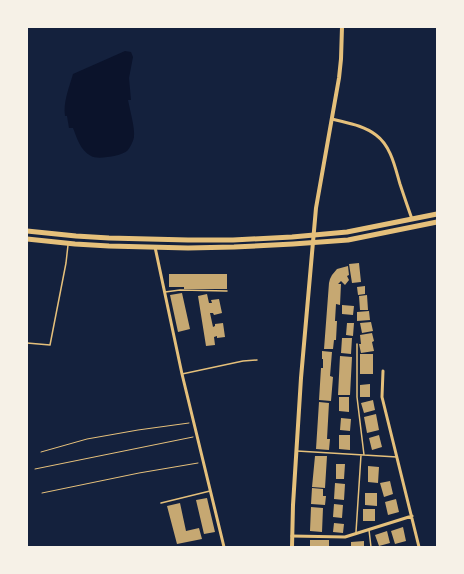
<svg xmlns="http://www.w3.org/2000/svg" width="464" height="574" viewBox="0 0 464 574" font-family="'Fira Sans Condensed',sans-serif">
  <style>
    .water { fill: #0b132b }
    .building { fill: #c6a872 }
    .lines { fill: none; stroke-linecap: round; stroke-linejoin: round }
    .path { stroke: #e5c07b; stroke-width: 1 }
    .service { stroke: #e5c07b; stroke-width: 1.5 }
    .minor { stroke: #e5c07b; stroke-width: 3 }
    .tertiary { stroke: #e5c07b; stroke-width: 4 }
    .trunk { stroke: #e5c07b; stroke-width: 5 }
  </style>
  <rect width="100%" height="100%" fill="#14213d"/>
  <path class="water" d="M125 51 131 52 133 57 129 78 131 100H128C130 111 135 127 134 137 133 142 130 148 127 151 121 156 97 160 91 156 80 150 77 138 73 128H69L67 116H65C63 102 69 88 73 74Z"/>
  <path class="building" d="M359 263 361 282 352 283 349 264Z
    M348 266 349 275 347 276 349 280 345 285 341 281 338 284H341L340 305 336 304 335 321H337L336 340H334L333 349H324L329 283 330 279 332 275 337 269Z
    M169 274H227V289H184V287H169Z
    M365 286V294L358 295 357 287Z
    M182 293 190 329 178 332 170 295Z
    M207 294 209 303H212L211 300 219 299 222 313 214 315 213 313H210L213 327 215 326V324L223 323 225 337 217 338V336L214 337 215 345 206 346 198 296Z
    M367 295 368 310H360L359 296Z
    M342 305 354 306 353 315 342 314Z
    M369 311 370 320 357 321V312Z
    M371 322 373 331 362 333 360 323Z
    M347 323H354L353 336 346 335Z
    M372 333 374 341 372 342 374 351 361 353 359 344H361L360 335Z
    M342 338H352L351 354 341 353Z
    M322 351 332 352 330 376 333 377 331 401 319 400 321 368H323V359H322Z
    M360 354H373V374H360Z
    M340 356 352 357 350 395H338Z
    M370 384V397H360V385Z
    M339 397H349V412L339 411Z
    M373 400 375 410 364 413 361 403Z
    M319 402 329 403 327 439H330L329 450 316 449Z
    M376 414 379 430 367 433 364 417Z
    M341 418 351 419 350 431 340 430Z
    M339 435H350V450L339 449Z
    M379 435 382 447 372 450 369 438Z
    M315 456H327L325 488 312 487Z
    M336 464H345L344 479H336Z
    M368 466 379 467 378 483 368 482Z
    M390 481 393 494 384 497 380 483Z
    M335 483 345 484 344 500 334 499Z
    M312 488 323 489V496H326L325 505 311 504Z
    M365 493H377V506L365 505Z
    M207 498 215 532 204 534 196 500Z
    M396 499 399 512 388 515 385 502Z
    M180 503 186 531 199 528 202 539 177 544 167 506Z
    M334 504 343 505 342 518 333 517Z
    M311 507 323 508 322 532 310 531Z
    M363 509H375V521H363Z
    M334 523 344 524 343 533 333 532Z
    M403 527 406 541 395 544 391 531Z
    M387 531 390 543 379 546 375 535Z
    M310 540H329V547H310Z
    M364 541V547H351V542Z"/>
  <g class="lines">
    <path class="path" d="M41 452 87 439 138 430 189 423
      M35 469 193 437
      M42 493 139 473 198 463"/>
    <path class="service" d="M165 292 180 290 227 291
      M27 343 50 345 66 263 68 245
      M357 344V397L364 455
      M182 374 243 361 257 360
      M297 451 397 457
      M161 503 210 491
      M369 530 371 547
      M356 532 361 455"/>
    <path class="minor" d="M332 119C347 123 363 125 376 135 391 146 395 167 400 184 404 196 408 208 412 219
      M155 247 182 374 224 547
      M383 371 382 397 419 547
      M292 536 345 537 412 516"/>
    <path class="tertiary" d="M292 547 293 505 301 378 316 208 339 78 341 59 342 27"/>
    <path class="trunk" d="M27 231 76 236 109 238 188 240H233L292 237 347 232 437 214
      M27 239 75 244 109 246 188 248 234 247 293 244 348 240 437 222"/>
  </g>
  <rect width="464" height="574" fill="none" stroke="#f6f1e7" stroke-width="56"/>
</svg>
